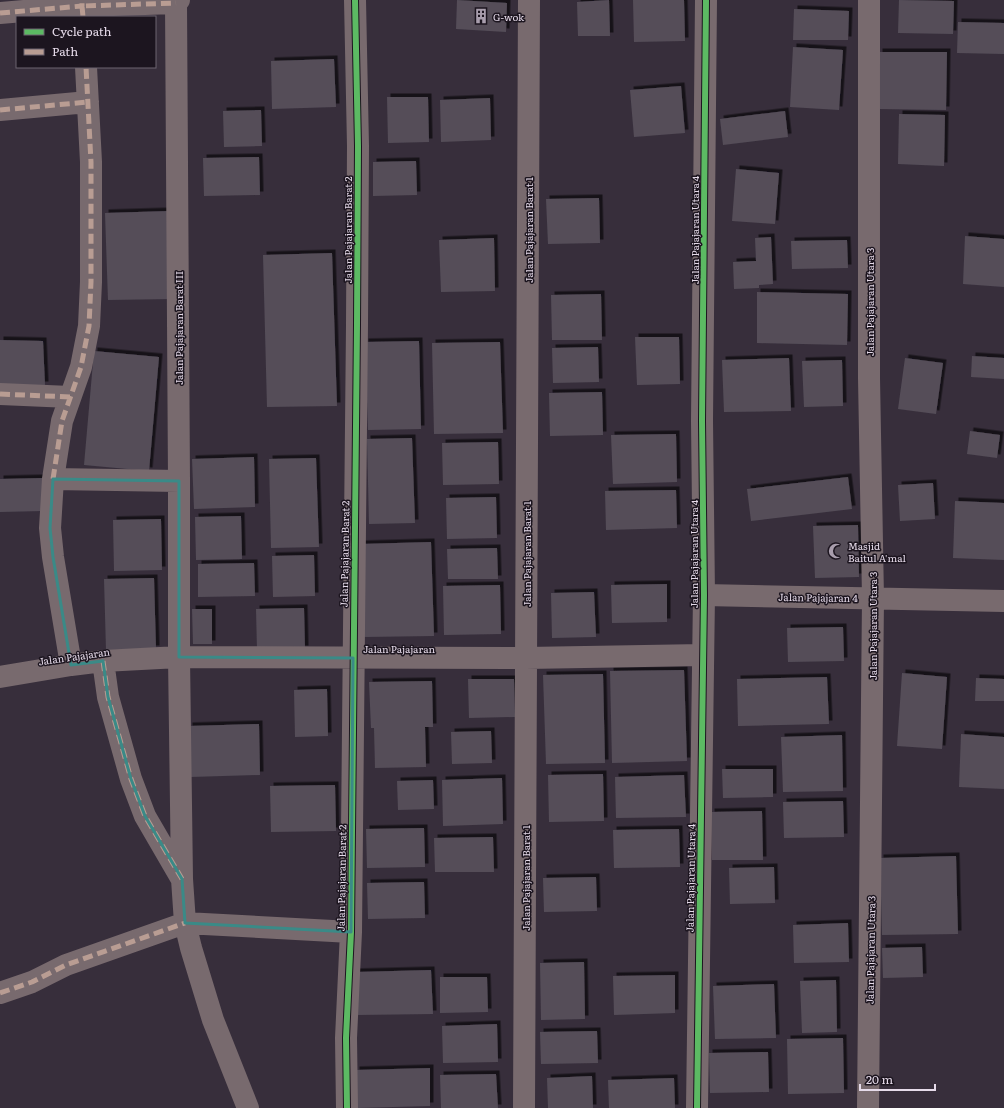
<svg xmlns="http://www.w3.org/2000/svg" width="1004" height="1108" viewBox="0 0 1004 1108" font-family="Literata,serif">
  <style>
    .building { fill: #544d58; filter: url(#shadow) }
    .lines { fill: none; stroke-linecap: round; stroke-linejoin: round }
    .minor { stroke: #786a6e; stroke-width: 22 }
    .quiet { stroke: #b99d93; stroke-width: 5; stroke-dasharray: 10 5; stroke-linecap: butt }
    .cycleway-casing { stroke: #1c151f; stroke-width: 8 }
    .cycleway { stroke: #5cba63; stroke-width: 6 }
    .marked { fill: none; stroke: #3a8a87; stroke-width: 3; stroke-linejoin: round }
    .labels { text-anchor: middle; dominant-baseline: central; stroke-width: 3; stroke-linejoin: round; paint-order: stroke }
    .poi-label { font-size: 10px; fill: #e6dbea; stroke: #1c151f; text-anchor: start }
    .street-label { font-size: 10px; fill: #e6dbea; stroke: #1c151f }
  </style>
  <defs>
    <filter id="shadow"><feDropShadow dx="3.5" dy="-3.5" stdDeviation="0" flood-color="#0009"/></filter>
  </defs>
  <rect width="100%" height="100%" fill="#372e3b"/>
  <path class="building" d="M457 0 507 3 506 32 456 29Z
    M609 0 610 36H578L577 2Z
    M633 0H684L685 41 634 42Z
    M899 0 954 1 953 34 898 33Z
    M794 9 849 11 848 40H793Z
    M958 22 1004 23V54L957 53Z
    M793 47 843 50 839 110 790 107Z
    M879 52H947L946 110 879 109Z
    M334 59 336 107 272 109 271 61Z
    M681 86 685 133 634 137 630 90Z
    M387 97H428L429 142 388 143Z
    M490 98 491 140 441 142 440 100Z
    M261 110 262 146 224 147 223 111Z
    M785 111 788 137 723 145 720 119Z
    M899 114 945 115 944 166 898 164Z
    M259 157 260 195 204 196 203 158Z
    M416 161 417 195 373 196V162Z
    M736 169 779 173 775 224 732 221Z
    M599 198 600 243 548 244 546 199Z
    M169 211 172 299 108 300 105 213Z
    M965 236 1004 239V287L963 284Z
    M771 237 773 284 759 285V288L734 289 733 262 756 261 755 238Z
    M494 238 495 291 441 292 439 240Z
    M847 240 848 268 792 269 791 241Z
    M332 253 337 406 267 407 263 255Z
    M757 292 848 294 847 345 757 343Z
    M601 294 602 340H552L551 295Z
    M635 337H679L680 384 637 385Z
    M0 340 43 341 45 385 0 386Z
    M419 341 421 429 368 430 365 342Z
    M500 342 503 433 434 434 432 343Z
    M598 347 599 382 553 383 552 348Z
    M94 351 159 357 149 471 84 465Z
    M972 356 1004 358V379L971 377Z
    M789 358 791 411 724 412 722 360Z
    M905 358 943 363 936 414 898 409Z
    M842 360 843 406 804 407 802 361Z
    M602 392 603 435 550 436 549 393Z
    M970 431 1000 435 997 458 967 454Z
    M676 434 677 482 613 484 611 435Z
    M412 438 415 523 369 524 367 439Z
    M498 442 499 484 443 485 442 443Z
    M254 457 255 507 194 509 192 459Z
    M316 458 319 547 271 548 269 459Z
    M848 477 852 509 751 521 747 489Z
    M43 478V511L0 512V479Z
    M933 483 935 519 900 521 898 485Z
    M676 490 677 528 606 530 605 491Z
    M496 497 497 538 447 539 446 498Z
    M955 501 1004 503V560L953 558Z
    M241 516 242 559 196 560 195 517Z
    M161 519 162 570 114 571 113 520Z
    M858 525 859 577 815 578 813 526Z
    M431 542 434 636 364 637 361 544Z
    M497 548 498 579H448L447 549Z
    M314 555 315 596 273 597 272 556Z
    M254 563 255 596 198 597V564Z
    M154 578 156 649 106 650 104 579Z
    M667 584V622L612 623 611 585Z
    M500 585 501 634 444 635 443 586Z
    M594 592 596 637 552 638 551 593Z
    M304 608 305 649 257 650 256 609Z
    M192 609H212V644H193Z
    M843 627 844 661 788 662 787 628Z
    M684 670 687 761 612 763 610 671Z
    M902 673 947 677 942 749 897 746Z
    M603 674 605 763 546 764 543 675Z
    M827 677 829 724 738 726 737 679Z
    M976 678 1004 679V701H975Z
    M468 679H514L515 717 469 718Z
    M432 681 433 727H425L426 767 375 768 374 728H371L369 682Z
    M327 689 328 736 295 737 294 690Z
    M259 724 260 775 190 777 189 726Z
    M491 731 492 763 452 764 451 732Z
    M961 734 1004 737V789L959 787Z
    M842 735 843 791 783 792 781 737Z
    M722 769H773V797L723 798Z
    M603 774 604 821 549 822 548 775Z
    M684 775 686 817 616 818 615 777Z
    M502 778 503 824 443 826 442 780Z
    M433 780 434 809 398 810 397 781Z
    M335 785 336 831 271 832 270 786Z
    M843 801 844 837 784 838 783 802Z
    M762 811 763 860H712L711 812Z
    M424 828 425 867 367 868 366 829Z
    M679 829 680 867 614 868 613 830Z
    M493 837 494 872H435L434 838Z
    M956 856 958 934 882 935 880 858Z
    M774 867 775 903 730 904 729 868Z
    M596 877 597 911 544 912 543 878Z
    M424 882 425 918 368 919 367 883Z
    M848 923 849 962 794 963 793 925Z
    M922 947 923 977 883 978 882 948Z
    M584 962 585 1019 541 1020 540 963Z
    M431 970 433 1014 357 1015 356 972Z
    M675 975V1013L614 1015 613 976Z
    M440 977H487L488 1012 440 1013Z
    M836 980 837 1032 802 1033 800 981Z
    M774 984 776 1038 715 1039 713 986Z
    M497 1024 498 1062 443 1063 442 1026Z
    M597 1031 598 1063 541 1064 540 1032Z
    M843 1038 844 1093 788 1094 787 1039Z
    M768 1052 769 1092 710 1093 709 1053Z
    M430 1068V1106L357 1108 356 1070Z
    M496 1074 498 1108H441L440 1075Z
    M592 1076 593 1108H548L547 1078Z
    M674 1078 675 1108H609L608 1080Z"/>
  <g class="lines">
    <path class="minor" d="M179 0 176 3 179 481V657L182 879 185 923 351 932
      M0 13 82 6V0
      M83 17 82 6 176 3
      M0 110 88 102
      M0 394 70 397
      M53 479 179 481
      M704 595 1004 601
      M103 661 108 697 131 779 145 816 181 878
      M71 665 53 557 50 528 53 479 62 421 81 367 89 326 91 282V162L86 67
      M0 677 71 665 103 661 179 657 526 658 703 655
      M0 993 32 982 66 965 185 923 191 948 213 1020 248 1108
      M347 1108 346 1038 351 932 357 325 358 146 355 0
      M524 1108 529 0
      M697 1108 704 595 702 421 706 0
      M868 1108 873 598 869 378V0"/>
    <path class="quiet" d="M0 13 82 6V0
      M83 17 82 6 176 3
      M0 110 88 102
      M0 394 70 397
      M53 479 62 421 81 367 89 326 91 282V162L86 67
      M103 661 108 697 131 779 145 816 182 879
      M0 993 32 982 66 965 185 923"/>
    <g class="cycleway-casing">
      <path id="cycleway" d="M347 1108 346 1038 351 932 357 325 358 146 355 0
        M697 1108 704 595 702 421 706 0"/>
    </g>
    <use href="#cycleway" class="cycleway"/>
  </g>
  <path class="marked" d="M53 479 179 481V657L353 658 351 932 185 923 182 879 145 816 131 779 108 697 103 661 71 665 53 557 50 528Z"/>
  <defs>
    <g id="building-bare" transform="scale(1.2)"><path d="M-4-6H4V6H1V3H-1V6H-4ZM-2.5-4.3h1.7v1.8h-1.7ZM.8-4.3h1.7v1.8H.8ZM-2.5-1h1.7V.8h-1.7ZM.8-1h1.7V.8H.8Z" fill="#a99ead" stroke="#1c151f" stroke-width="2.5" paint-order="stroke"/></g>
    <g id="mosque-bare" transform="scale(1.2)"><path d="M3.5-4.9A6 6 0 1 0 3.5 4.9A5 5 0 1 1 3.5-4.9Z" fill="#a99ead" stroke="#1c151f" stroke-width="2.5" paint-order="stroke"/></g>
  </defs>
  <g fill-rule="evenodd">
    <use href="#building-bare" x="481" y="16"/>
    <use href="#mosque-bare" x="836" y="551"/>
  </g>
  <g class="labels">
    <g class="poi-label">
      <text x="493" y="16">G-wok</text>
      <text x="848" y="545">Masjid<tspan x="848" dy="12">Baitul A'mal</tspan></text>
    </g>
    <g class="street-label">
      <text transform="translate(347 230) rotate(-90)">Jalan Pajajaran Barat 2</text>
      <text transform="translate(528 230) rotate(-90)">Jalan Pajajaran Barat 1</text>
      <text transform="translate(694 230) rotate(-90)">Jalan Pajajaran Utara 4</text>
      <text transform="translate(869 302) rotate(-90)">Jalan Pajajaran Utara 3</text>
      <text transform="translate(178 328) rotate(-90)">Jalan Pajajaran Barat III</text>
      <text transform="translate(344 554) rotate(-89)">Jalan Pajajaran Barat 2</text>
      <text transform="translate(526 554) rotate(-90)">Jalan Pajajaran Barat 1</text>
      <text transform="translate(693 554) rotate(-90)">Jalan Pajajaran Utara 4</text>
      <text transform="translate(818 597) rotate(1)">Jalan Pajajaran 4</text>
      <text transform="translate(872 626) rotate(-90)">Jalan Pajajaran Utara 3</text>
      <text x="399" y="648">Jalan Pajajaran</text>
      <text transform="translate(74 656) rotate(-8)">Jalan Pajajaran</text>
      <text transform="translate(341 878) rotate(-89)">Jalan Pajajaran Barat 2</text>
      <text transform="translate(525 878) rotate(-90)">Jalan Pajajaran Barat 1</text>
      <text transform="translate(690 878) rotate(-89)">Jalan Pajajaran Utara 4</text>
      <text transform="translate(870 950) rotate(-89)">Jalan Pajajaran Utara 3</text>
    </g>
  </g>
  <rect x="16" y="16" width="140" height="52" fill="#1c151f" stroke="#6d6470"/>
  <rect x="24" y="29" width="20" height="6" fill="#5cba63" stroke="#6d6470"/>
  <text x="52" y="36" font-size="12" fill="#e6dbea">Cycle path</text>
  <rect x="24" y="49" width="20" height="6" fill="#b99d93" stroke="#6d6470"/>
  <text x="52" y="56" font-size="12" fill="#e6dbea">Path</text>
  <path d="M860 1084v6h75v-6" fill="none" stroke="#e6dbea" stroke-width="2"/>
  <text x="866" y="1084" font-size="12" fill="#e6dbea" stroke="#1c151f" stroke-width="3" paint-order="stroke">20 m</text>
</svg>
